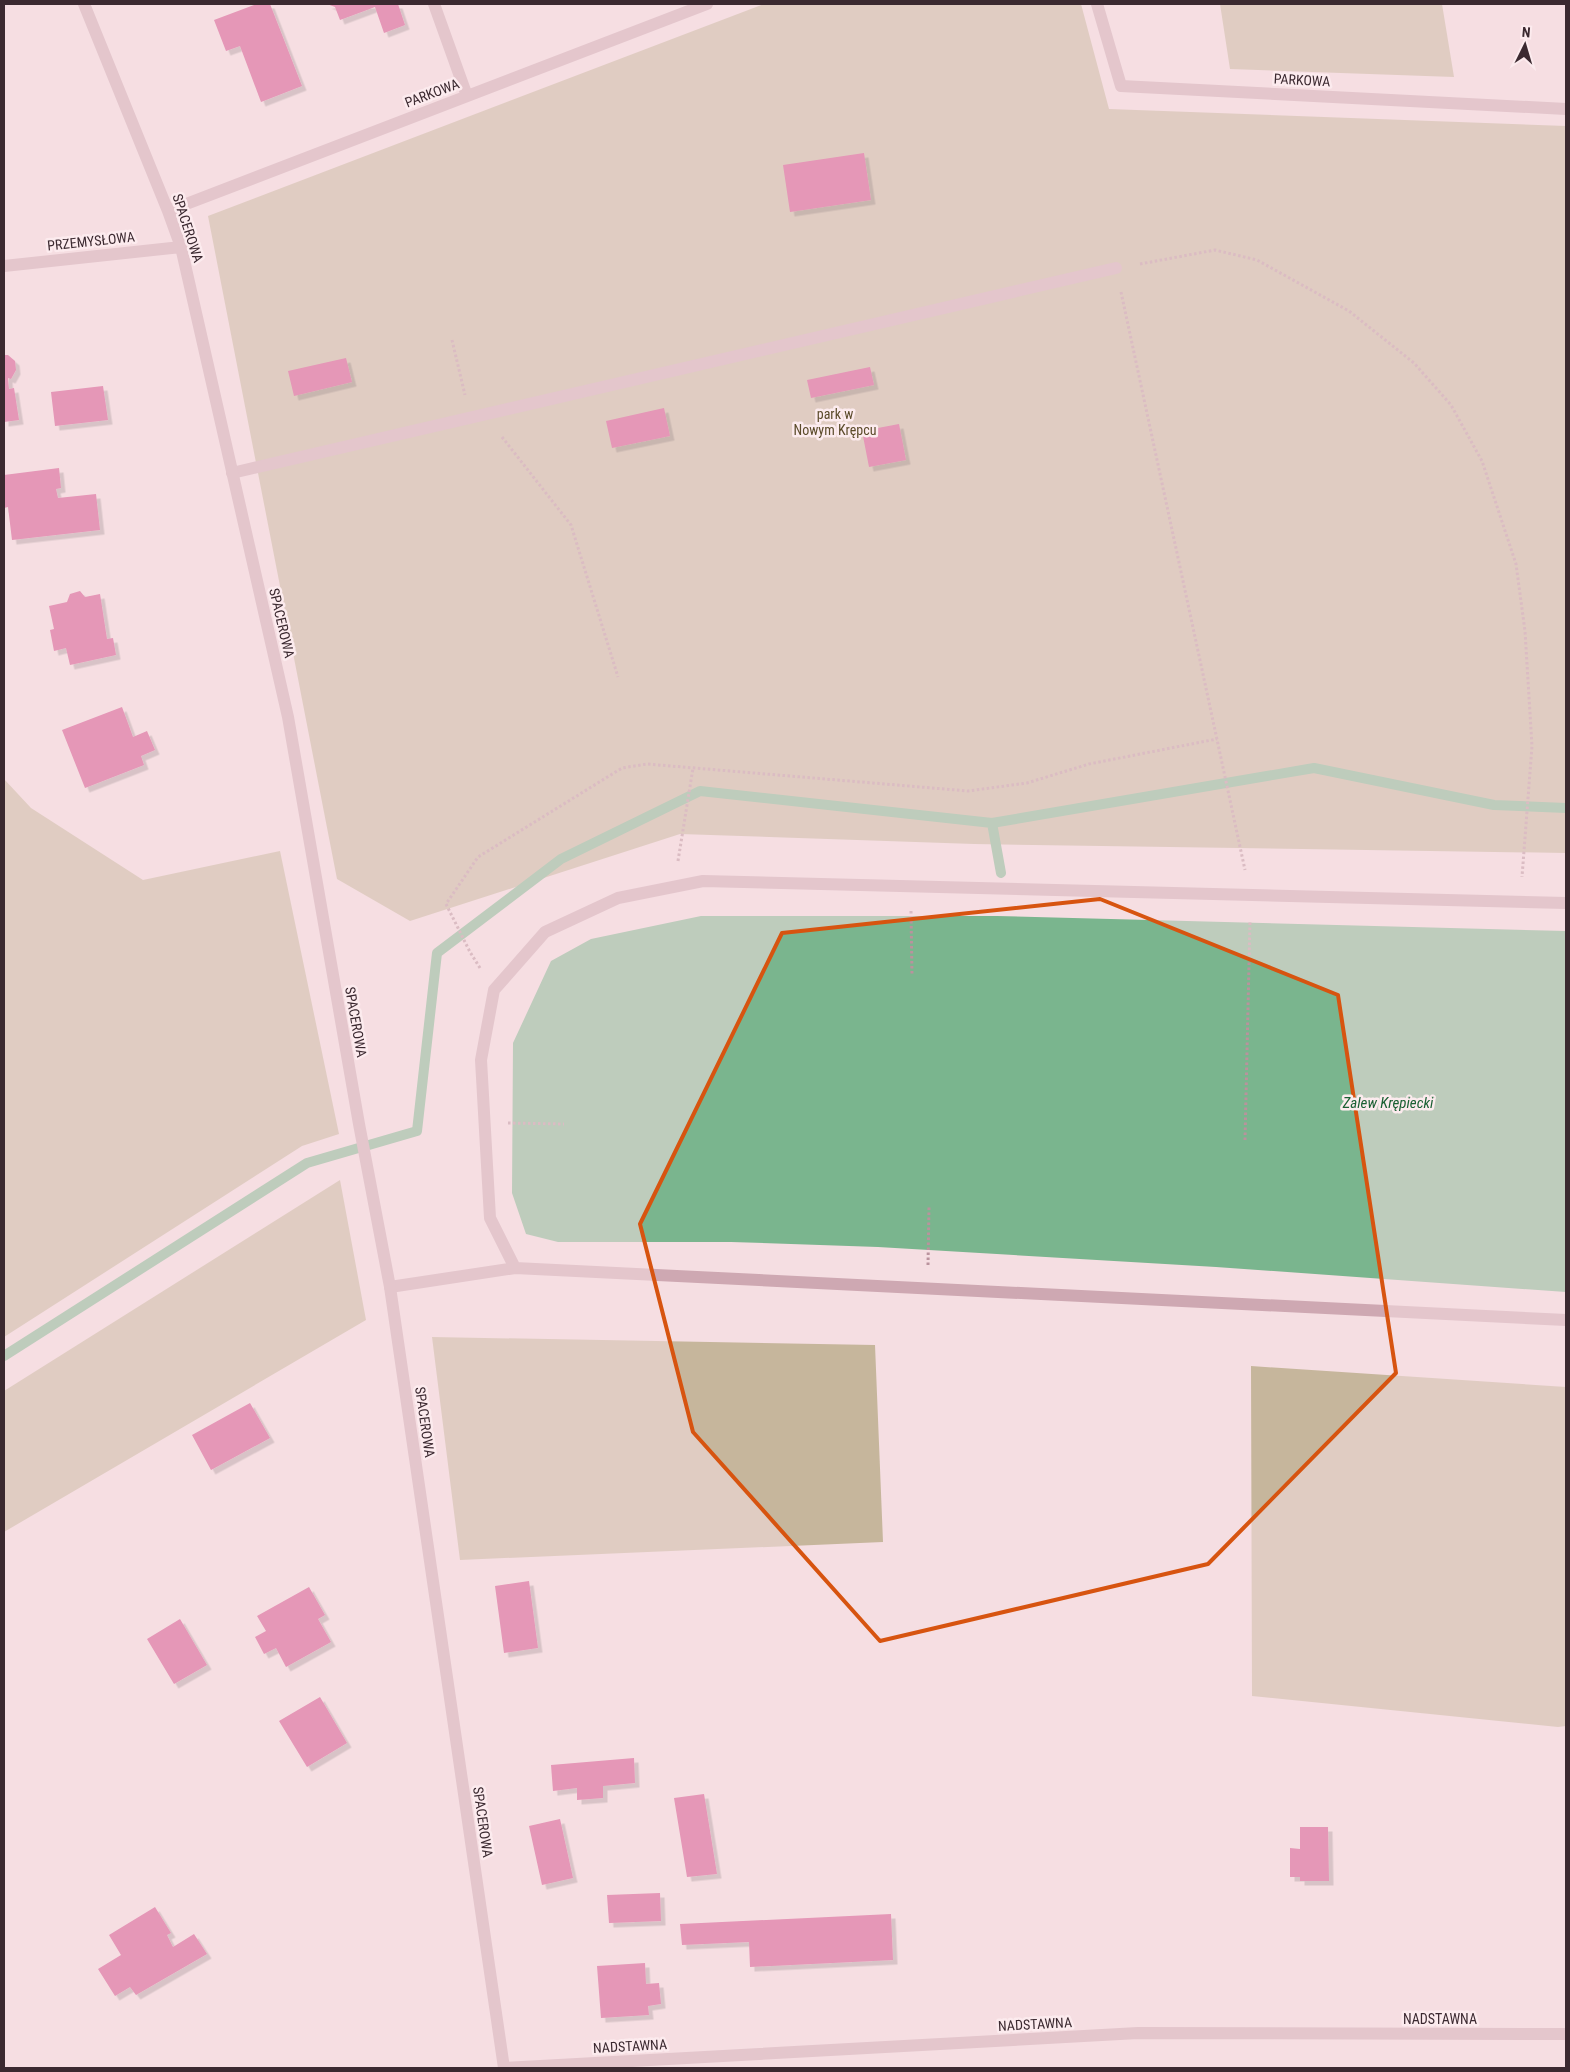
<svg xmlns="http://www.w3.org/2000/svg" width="1570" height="2072" viewBox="0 0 1570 2072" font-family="'Roboto Condensed',sans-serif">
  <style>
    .green { fill: #c6b69c }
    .water { fill: #7ab58e }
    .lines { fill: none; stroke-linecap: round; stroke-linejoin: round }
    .stream { stroke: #7ab58e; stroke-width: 10 }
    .building { fill: #d04083; filter: url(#shadow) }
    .path { stroke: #ba929d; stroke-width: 3; stroke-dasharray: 2.5 2.5; stroke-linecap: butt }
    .service { stroke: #cea8b2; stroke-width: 12 }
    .pedestrian { stroke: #cea8b2; stroke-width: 12 }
    .minor { stroke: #cea8b2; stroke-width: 12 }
    .marked { fill: none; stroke: #d75410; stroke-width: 4; stroke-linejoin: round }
    .labels { text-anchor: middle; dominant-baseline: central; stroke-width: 5; stroke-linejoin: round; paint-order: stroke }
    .street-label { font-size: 14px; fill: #3b2930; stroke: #fcebee }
    .park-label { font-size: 14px; fill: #5b4b2a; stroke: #fcebee }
    .water-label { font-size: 15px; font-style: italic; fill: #1a6033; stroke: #fcebee }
  </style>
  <defs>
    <filter id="shadow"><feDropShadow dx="4.5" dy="4.5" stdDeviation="0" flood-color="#0004"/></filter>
  </defs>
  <rect width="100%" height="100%" fill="#f5dee2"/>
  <path class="green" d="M764 4H1081L1109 109 1566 126V853L974 844 680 834 410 921 337 879 208 216Z
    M1220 4H1442L1454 77 1230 69Z
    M4 779 31 808 143 880 280 851 339 1134 302 1146 4 1337Z
    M340 1180 366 1320 4 1532V1391Z
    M432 1337 875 1345 883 1542 460 1560Z
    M1251 1366 1566 1387V1726L1558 1727 1252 1696Z"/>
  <path class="water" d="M701 916H997L1566 931V1292L1216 1267 878 1247 731 1242H558L526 1234 512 1193 513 1043 551 961 591 939Z"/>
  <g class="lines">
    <path class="stream" d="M992 823 1001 873
      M4 1356 307 1163 417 1131 437 953 561 859 700 791 992 823 1314 768 1494 805 1566 808"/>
  </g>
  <path class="building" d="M257 4H270L302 86 261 102 240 46 226 51 214 20Z
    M327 4H398L405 25 384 33 375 7 340 20 335 7Z
    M864 153 871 200 790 212 783 165Z
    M4 355H8L15 361 16 370 11 379 8 378 9 389 14 388 19 420 4 422Z
    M346 358 352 382 294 396 288 371Z
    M870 367 874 385 811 398 807 380Z
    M103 386 108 420 55 426 51 392Z
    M664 408 670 436 612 448 606 421Z
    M899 424 906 460 869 467 862 431Z
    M59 468 61 488 56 489 58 498 96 494 100 530 12 540 8 507 4 508V475Z
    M80 591 85 597 100 594 107 639 113 638 116 655 70 665 66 648 54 651 50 630 54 629 49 606 67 602 70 594Z
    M122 707 133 737 147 731 155 750 141 756 144 765 85 788 62 730Z
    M250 1403 270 1438 211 1470 192 1435Z
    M529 1581 538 1648 504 1653 495 1586Z
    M309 1587 325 1615 318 1619 331 1642 286 1667 276 1648 264 1654 255 1637 266 1631 257 1616Z
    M180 1619 207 1665 174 1684 147 1639Z
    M320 1697 347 1743 307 1767 279 1721Z
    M634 1758 635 1783 603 1786V1798L577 1800V1788L553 1791 551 1765Z
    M704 1794 717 1874 687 1877 674 1798Z
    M560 1819 573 1878 542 1885 529 1826Z
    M1300 1827H1328L1329 1881H1300V1877H1290V1848L1300 1849Z
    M660 1893 661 1921 609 1923 607 1895Z
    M155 1907 171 1933 167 1935 173 1947 194 1934 207 1954 136 1995 130 1987 115 1996 98 1969 121 1955 109 1935Z
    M891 1914 893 1960 750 1967 749 1942 682 1945 680 1924Z
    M645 1963 646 1984 659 1983 661 2004 648 2006 649 2015 601 2018 597 1966Z"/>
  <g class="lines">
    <path class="path" d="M1140 264 1215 250 1257 260 1349 311 1414 363 1451 405 1482 461 1516 564 1525 631 1532 746 1522 877
      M1121 292 1245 870
      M452 340 465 395
      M502 437 571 525 618 677
      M678 861 693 768
      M911 911 912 976
      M480 968 470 952 446 904 478 857 622 768 647 764 968 791 1027 783 1089 764 1217 739
      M508 1123 564 1124
      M1245 1140 1250 920
      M928 1265 929 1207"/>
    <path class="service" d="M232 473 1116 268"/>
    <path class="pedestrian" d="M515 1268 490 1218 481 1060 494 990 545 932 618 898 703 881 1566 903
      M390 1287 515 1268 1566 1320"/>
    <path class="minor" d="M84 4 168 211 181 247 288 717 359 1124 390 1287 504 2068
      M434 4 467 96
      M1097 4 1121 86 1566 109
      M168 211 707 4
      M4 266 181 247
      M505 2068 1138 2033 1566 2034"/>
  </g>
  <path d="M0 0H1570V2072H0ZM1100 899 1338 995 1396 1373 1208 1564 880 1641 693 1432 640 1224 782 933Z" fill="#f5dee2" fill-opacity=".55" fill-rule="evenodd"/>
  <path class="marked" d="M1100 899 1338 995 1396 1373 1208 1564 880 1641 693 1432 640 1224 782 933Z"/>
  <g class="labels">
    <g class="street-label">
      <text transform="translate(1302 80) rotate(3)">PARKOWA</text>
      <text transform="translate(432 93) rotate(-21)">PARKOWA</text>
      <text transform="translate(188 228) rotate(72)">SPACEROWA</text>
      <text transform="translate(91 241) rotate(-6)">PRZEMYSŁOWA</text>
      <text transform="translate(282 623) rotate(77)">SPACEROWA</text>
      <text transform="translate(356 1022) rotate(80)">SPACEROWA</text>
      <text transform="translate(425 1422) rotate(82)">SPACEROWA</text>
      <text transform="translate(483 1822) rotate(82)">SPACEROWA</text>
      <text x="1440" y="2019">NADSTAWNA</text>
      <text transform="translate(1035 2024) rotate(-3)">NADSTAWNA</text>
      <text transform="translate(630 2046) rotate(-3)">NADSTAWNA</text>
    </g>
    <g class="park-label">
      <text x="835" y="414">park w<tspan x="835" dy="16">Nowym Krępcu</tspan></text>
    </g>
    <g class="water-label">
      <text x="1388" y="1103">Zalew Krępiecki</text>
    </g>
  </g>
  <rect width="1570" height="2072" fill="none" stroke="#3b2930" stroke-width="10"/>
  <g transform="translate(1525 45) rotate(5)" stroke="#fcebee" stroke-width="4" paint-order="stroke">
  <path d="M0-4L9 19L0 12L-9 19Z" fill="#3b2930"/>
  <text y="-8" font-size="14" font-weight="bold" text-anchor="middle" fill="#3b2930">N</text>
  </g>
</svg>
